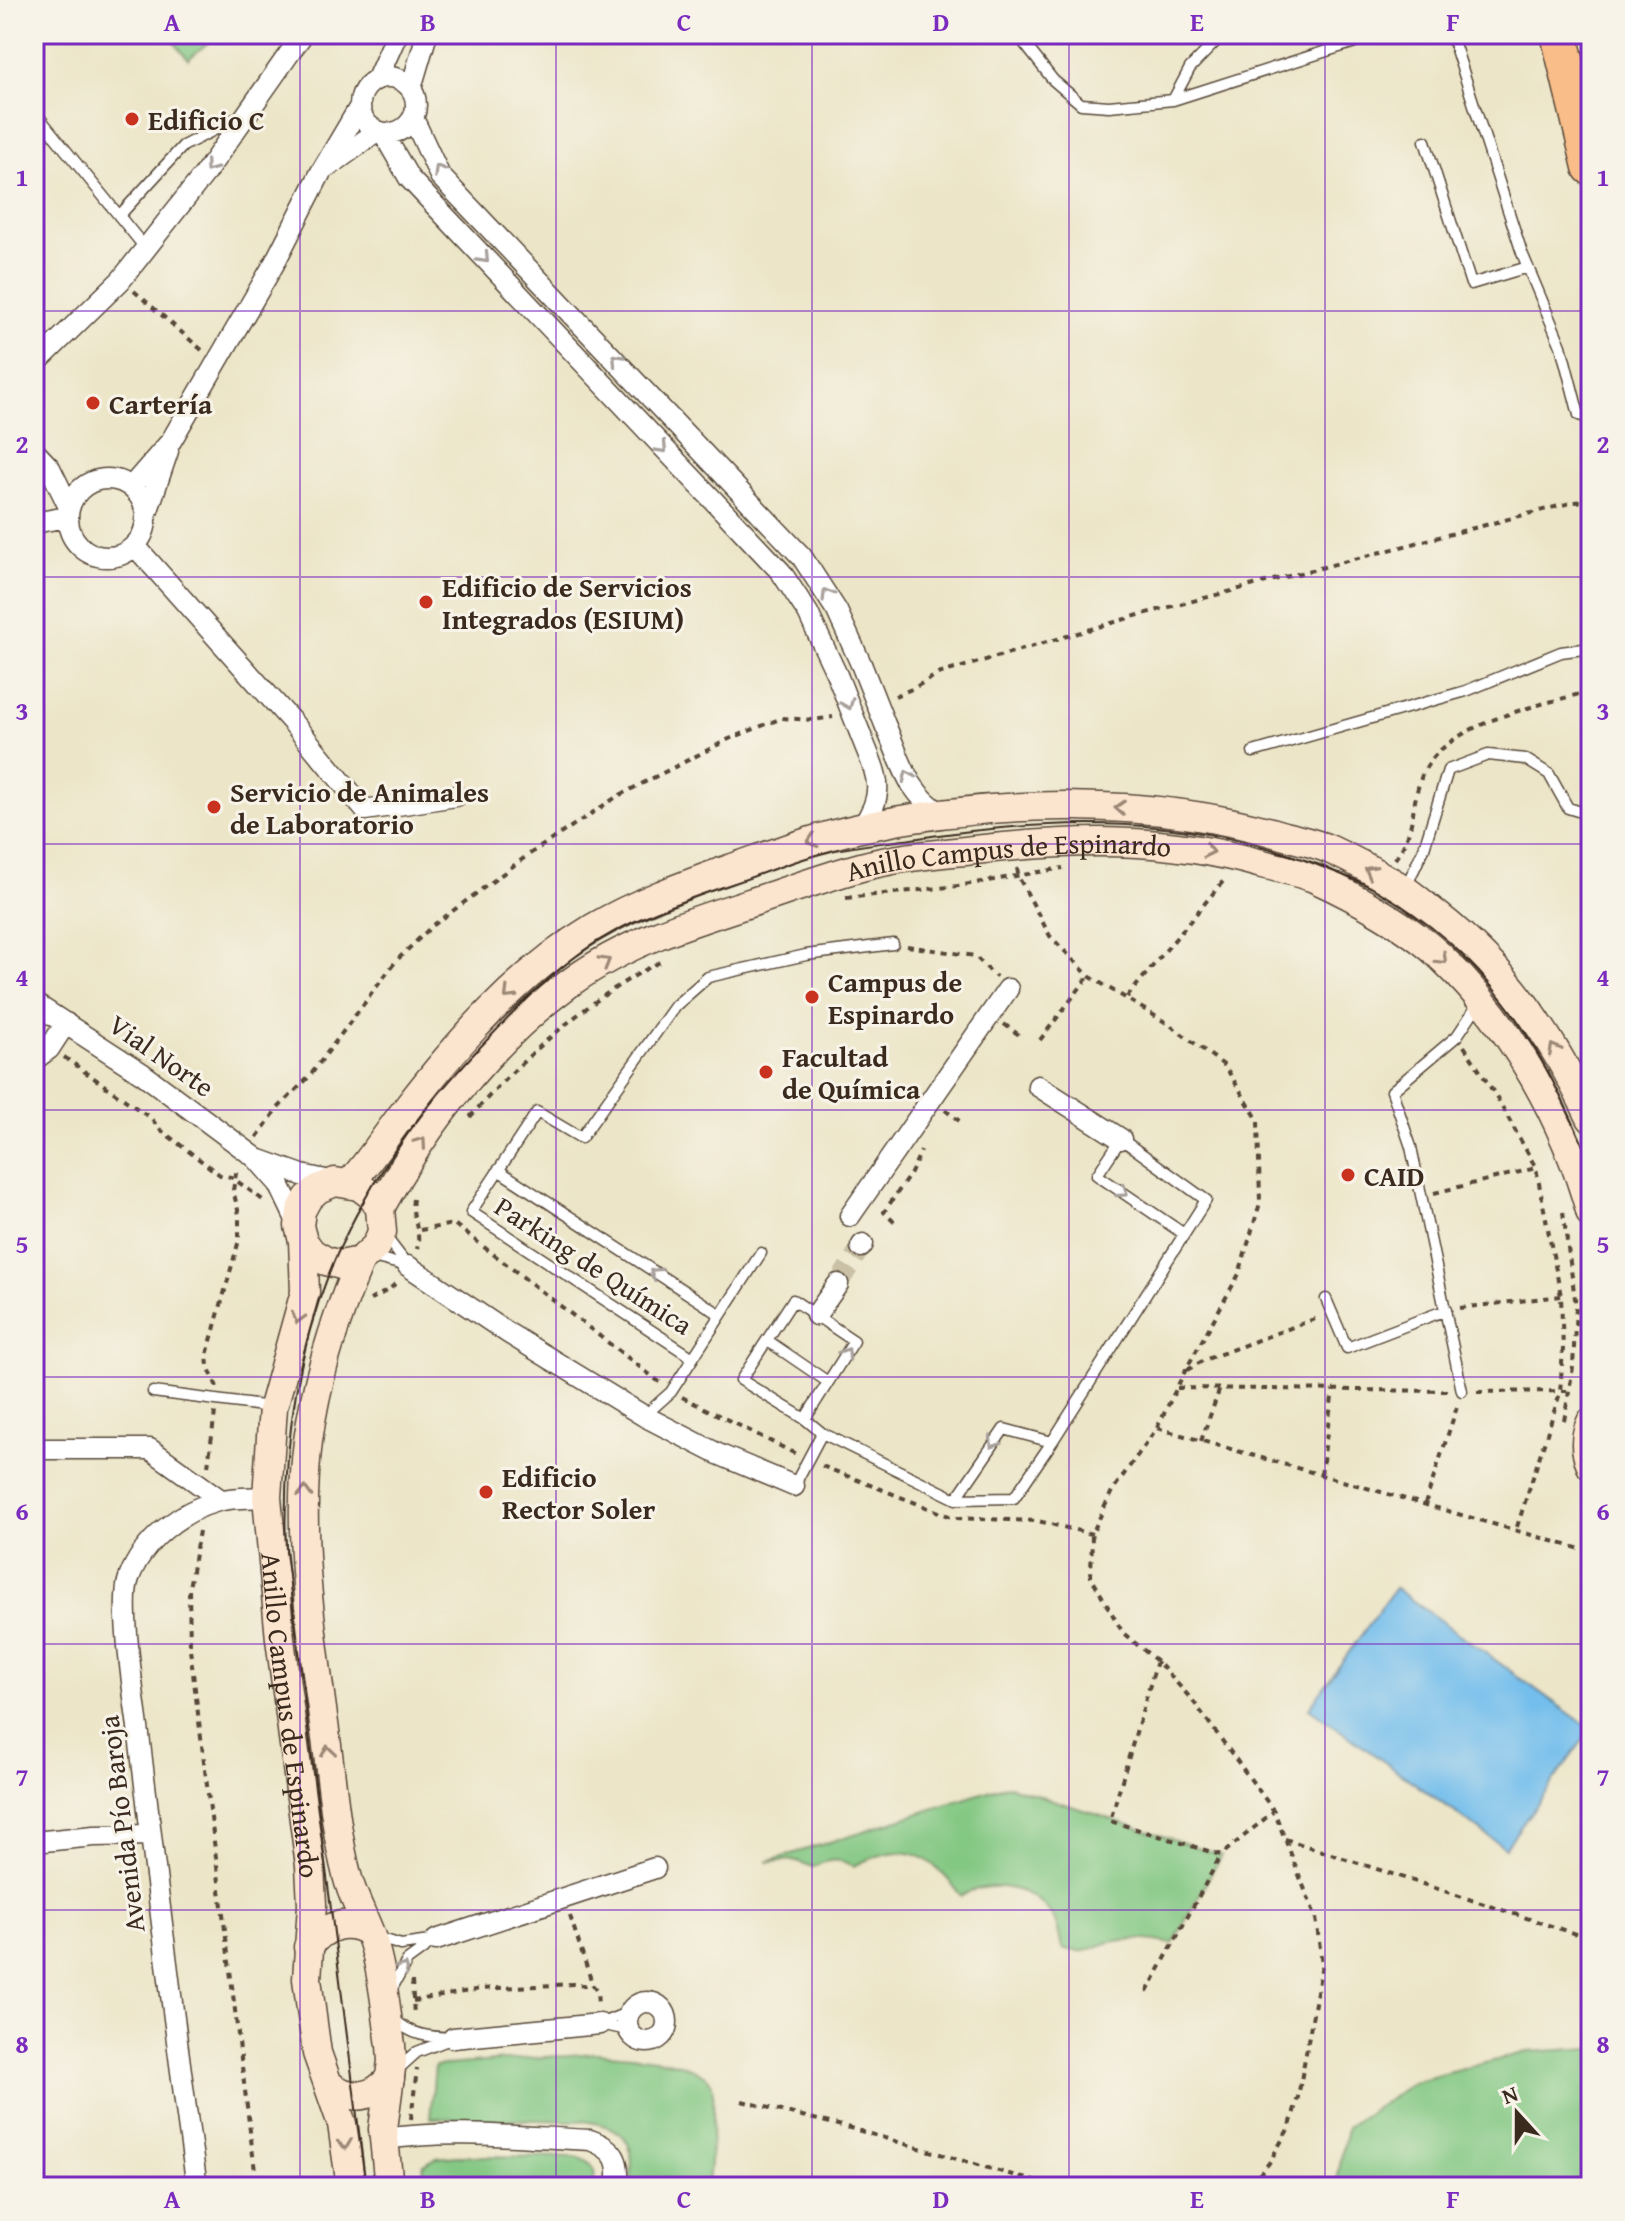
<svg xmlns="http://www.w3.org/2000/svg" width="1625" height="2221" viewBox="0 0 1625 2221" font-family="'Gentium Book Plus',serif">
  <style>
    .green { fill: #82c782; stroke: #5e7850; stroke-width: 2 }
    .water { fill: #73beec; stroke: #577485; stroke-width: 2 }
    .lines { fill: none; stroke-linecap: round; stroke-linejoin: round }
    .street-tunnel { stroke: #c9c0a5; stroke-width: 20; stroke-dasharray: 20 10; stroke-linecap: butt }
    .lane-casing { stroke: #564637; stroke-width: 13 }
    .street-casing { stroke: #564637; stroke-width: 23 }
    .secondary-casing { stroke: #564637; stroke-width: 31 }
    .highway-casing { stroke: #564637; stroke-width: 39 }
    .path { stroke: #564637; stroke-width: 4; stroke-dasharray: 6 6; stroke-linecap: butt }
    .lane { stroke: #fff; stroke-width: 10 }
    .street { stroke: #fff; stroke-width: 20 }
    .secondary { stroke: #fce5cf; stroke-width: 28 }
    .highway { stroke: #f8bd88; stroke-width: 36 }
    .tram { stroke: #3b2a1e; stroke-width: 2 }
    .street-bridge-casing { stroke: #564637; stroke-width: 23; stroke-linecap: butt }
    .street-bridge { stroke: #fff; stroke-width: 20 }
    .oneway { stroke: #a79f9a }
    .oneway2 { stroke: #9c8876 }
    .grid { fill: none; stroke: #7b2cbf; stroke-width: 2; stroke-opacity: 0.55 }
    .poi-dot { fill: #c8321e; stroke: #f7f3e8; stroke-width: 3 }
    .labels { text-anchor: middle; dominant-baseline: central; stroke-width: 6; stroke-linejoin: round; paint-order: stroke }
    .poi-label { font-size: 28px; font-weight: bold; fill: #3b2a1e; stroke: #f7f3e8; text-anchor: start }
    .street-label { font-size: 28px; fill: #3b2a1e; stroke: #f7f3e8 }
    .neatline { fill: none; stroke: #7b2cbf; stroke-width: 3 }
    .grid-label { font-size: 26px; text-anchor: middle; font-weight: bold; fill: #7b2cbf }
  </style>
  <rect width="100%" height="100%" fill="#f7f3e8"/>
  <filter id="ink" filterUnits="userSpaceOnUse"><feTurbulence type="fractalNoise" baseFrequency=".0125" numOctaves="2"/><feDisplacementMap in="SourceGraphic" scale="16" xChannelSelector="R" yChannelSelector="G"/><feConvolveMatrix kernelMatrix="1 2 1 2 8 2 1 2 1" color-interpolation-filters="sRGB"/></filter>
  <filter id="wash" filterUnits="userSpaceOnUse"><feTurbulence type="fractalNoise" baseFrequency=".006" numOctaves="4" result="noise"/><feDisplacementMap in="SourceGraphic" scale="32" xChannelSelector="R" yChannelSelector="G"/><feGaussianBlur stdDeviation="1.8" result="paint"/><feColorMatrix in="noise" values="0 0 0 0 0 0 0 0 0 0 0 0 0 0 0 0 0 1.4 0 .05"/><feComposite in="paint" operator="in"/></filter>
  <g filter="url(#wash)">
    <rect width="100%" height="100%" fill="#ece5c7"/>
    <path class="green" d="M168 34H219L188 59Z
      M1007 1785 1221 1855 1173 1944C1154 1941 1136 1937 1116 1941 1088 1945 1094 1957 1062 1948 1060 1938 1058 1926 1053 1917 1033 1886 992 1879 961 1896 929 1852 905 1839 854 1866 839 1858 828 1859 813 1867L794 1860 767 1862Z
      M1591 2048V2187H1336L1347 2127 1414 2082 1527 2052Z
      M595 2053C624 2056 701 2057 712 2086 717 2101 709 2167 708 2187H630C636 2143 629 2127 582 2121L430 2118 435 2066Z
      M458 2156 576 2157C594 2162 597 2169 593 2187H426L423 2165 436 2158Z"/>
    <path class="water" d="M1395 1588 1591 1729 1505 1848 1309 1708Z"/>
  </g>
  <g filter="url(#ink)">
    <g class="lines">
      <path class="street-tunnel" d="M838 1284 861 1247"/>
      <g class="lane-casing">
        <path id="lane" d="M1017 34 1053 80 1081 104 1109 106 1173 100 1380 34
          M1451 34 1522 253 1561 346 1579 415 1591 419
          M1173 100 1190 68 1223 34
          M34 111 146 249
          M1425 141 1471 284 1528 267
          M119 216 183 146 241 116
          M1253 752 1466 691 1561 652 1591 648
          M1405 889 1424 848 1448 770 1488 755 1525 759 1549 774 1568 808 1591 815
          M498 1170 721 1315
          M385 1236 408 1266
          M369 1256 407 1266
          M1326 1299 1347 1348 1446 1310
          M768 1341 828 1382
          M693 1358 471 1212 537 1112 581 1138 675 1006 708 977 806 955 893 944
          M1462 1391 1411 1147 1392 1091 1457 1036 1479 1003
          M153 1392 271 1407
          M644 1416 671 1392 761 1253
          M805 1419 854 1341 793 1300 741 1380 805 1419 822 1433
          M794 1486 822 1433 956 1499 1014 1498 1052 1442 1206 1200 1121 1139 1097 1175 1184 1234
          M956 1499 1004 1429 1052 1442
          M376 1937 401 1945 430 1941
          M391 1990 407 1961 436 1940
          M393 2018C411 2036 429 2037 453 2038
          M602 2023 631 2011
          M600 2024 623 2029 633 2036
          M397 2070 417 2052 448 2040"/>
      </g>
      <g class="street-casing">
        <path id="street" d="M360 105a28 28 0 1 1 56 0a28 28 0 1 1-56 0Z
          M377 79 397 34
          M411 88 427 34
          M413 118 440 176 802 557 837 611 861 664
          M383 133 409 178 781 572 808 613 837 675
          M329 166 378 131
          M34 365 121 280 206 172 303 34
          M34 451 50 468 69 507
          M68 518a39 39 0 1 1 78 0a39 39 0 1 1-78 0Z
          M131 487 171 441 274 264 321 172 360 106
          M146 516 168 451
          M34 523 67 517
          M135 546 293 723 365 810 456 796
          M886 727C903 765 906 791 943 815
          M860 733C875 773 889 789 862 827
          M34 1003 143 1074 256 1158 279 1184 299 1226
          M34 1060 49 1049 66 1023
          M1038 1086 1121 1139
          M260 1160 302 1175 335 1182
          M850 1216 1008 989
          M861 1247 863 1244
          M408 1266 508 1333 644 1416 718 1454 794 1486
          M816 1315 838 1284
          M34 1449H150L221 1500
          M34 1842 94 1836 151 1835
          M436 1940 655 1868
          M627 2022a20 20 0 1 1 40 0a20 20 0 1 1-40 0Z
          M453 2038 600 2024
          M384 2139C452 2129 522 2137 590 2140 615 2149 621 2161 617 2187
          M197 2187C175 2036 157 1886 139 1735 135 1702 119 1604 129 1578 143 1540 181 1511 218 1501 233 1497 251 1498 267 1497"/>
      </g>
      <g class="secondary-casing">
        <g id="secondary">
          <path d="M350 1183C371 1160 386 1135 405 1111 457 1043 518 973 593 928 639 901 688 884 738 866 778 852 818 837 860 828 995 799 1153 796 1285 836 1300 840 1315 843 1329 849 1353 860 1379 874 1402 888 1415 896 1426 907 1438 916 1510 973 1551 1035 1591 1118"/>
          <path id="s1" d="M380 1208C427 1122 491 1040 571 982 631 938 704 918 774 895 803 885 832 875 861 867 898 857 937 854 974 850 1075 839 1164 836 1262 864 1279 868 1298 872 1314 878 1354 896 1412 928 1443 959 1512 1025 1566 1122 1591 1214"/>
          <path id="s2" d="M303 1241 312 1253 326 1261 341 1265 360 1261 376 1246 382 1232 380 1208 371 1195 359 1186 335 1182 318 1189 308 1198 301 1211 299 1226 303 1241 305 1292 273 1407 267 1497 280 1639 310 1866 312 1905 307 1979 317 2053 342 2124 351 2187"/>
          <path d="M360 1261C336 1317 316 1380 308 1441 296 1537 312 1636 325 1731 332 1779 335 1829 347 1875 353 1901 369 1924 375 1949 384 1980 386 2013 391 2045L392 2061 383 2129 389 2187"/>
          <path d="M1591 1422C1584 1437 1584 1450 1591 1466"/>
          <path d="M308 1947C323 1927 346 1917 369 1932"/>
          <path d="M329 2085C352 2101 372 2099 390 2078"/>
        </g>
      </g>
      <g class="highway-casing">
        <path id="highway" d="M1559 34 1591 167"/>
      </g>
      <path class="path" d="M134 291 203 351
        M895 696 914 688 938 674 1139 615 1574 502 1591 501
        M1395 859C1416 831 1410 809 1421 778 1441 723 1541 705 1591 691
        M1017 868 1019 878 1050 936 1089 976 1170 1025 1225 1066 1258 1120 1260 1203 1239 1274 1185 1371 1157 1428 1112 1491 1092 1534 1091 1577 1123 1633 1157 1661 1193 1701 1274 1811 1316 1918 1322 1964 1298 2097 1290 2126 1269 2163 1249 2187
        M846 898 958 886 1063 868
        M907 946 975 956 996 977
        M1127 997 1225 879
        M1004 1024 1022 1037
        M1040 1040 1089 976
        M1464 1046 1496 1096 1536 1168 1561 1296 1563 1349 1560 1393 1516 1530
        M64 1057 152 1119 158 1128 220 1175 231 1177 263 1200
        M945 1110 962 1123
        M470 1117C522 1058 592 995 664 960
        M257 1137 278 1108 309 1077 396 961 431 927 528 855 618 796 729 739 782 718 814 720 833 717
        M1434 1193 1536 1168
        M413 1199C410 1216 422 1230 417 1249
        M1563 1212 1576 1306 1573 1367 1564 1421
        M894 1222 884 1212 911 1173 921 1151
        M420 1230 454 1224 662 1384
        M370 1300 390 1289 399 1280
        M1460 1308 1561 1296
        M1187 1370 1204 1360 1320 1317
        M217 1387 208 1366 207 1355 239 1240V1214L233 1190 237 1168
        M1177 1388 1448 1391
        M1477 1392 1570 1391
        M682 1397 796 1454
        M1157 1428 1591 1552
        M1201 1441 1220 1388
        M208 1466 215 1412
        M822 1466 954 1518 1038 1521 1092 1534
        M1321 1475 1333 1390
        M1425 1504 1458 1404
        M199 1531 189 1588 190 1649 257 2187
        M1157 1661 1110 1821 1221 1855 1273 1812
        M1285 1839 1591 1939
        M570 1916 593 1986
        M412 1981 414 2016
        M1147 1992 1221 1855
        M413 2001 480 1989 573 1984 593 1986 597 1991 598 2005
        M742 2101 850 2128 1054 2187
        M411 2119 417 2069"/>
      <use href="#lane" class="lane"/>
      <use href="#street" class="street"/>
      <use href="#secondary" class="secondary"/>
      <use href="#highway" class="highway"/>
      <path class="tram" d="M366 2187 286 1552C279 1342 340 1192 486 1041 517 1009 547 977 583 951 627 920 679 902 729 885 762 874 794 860 828 852 855 845 884 843 912 839 1055 817 1195 813 1330 870 1345 876 1360 881 1374 889 1489 953 1543 1047 1591 1165"/>
      <g class="street-bridge-casing">
        <path id="street-bridge" d="M861 664 886 727
          M837 675 860 733"/>
      </g>
      <use href="#street-bridge" class="street-bridge"/>
    </g>
    <defs><path id="oneway-chevron" d="M-2-3.5L2.5 0L-2 3.5" fill="none" stroke-width="1.6" stroke-linecap="round" stroke-linejoin="round" transform="scale(2)"/></defs>
    <g class="oneway">
      <use href="#oneway-chevron" transform="translate(210 167) rotate(126)"/>
      <use href="#oneway-chevron" transform="translate(439 170) rotate(-121)"/>
      <use href="#oneway-chevron" transform="translate(484 258) rotate(47)"/>
      <use href="#oneway-chevron" transform="translate(617 359) rotate(-133)"/>
      <use href="#oneway-chevron" transform="translate(662 448) rotate(47)"/>
      <use href="#oneway-chevron" transform="translate(827 594) rotate(-121)"/>
      <use href="#oneway-chevron" transform="translate(848 704) rotate(68)"/>
      <use href="#oneway-chevron" transform="translate(908 776) rotate(-114)"/>
      <use href="#oneway-chevron" transform="translate(1123 1192) rotate(34)"/>
      <use href="#oneway-chevron" transform="translate(655 1273) rotate(-147)"/>
      <use href="#oneway-chevron" transform="translate(846 1353) rotate(-57)"/>
      <use href="#oneway-chevron" transform="translate(994 1443) rotate(124)"/>
      <use href="#oneway-chevron" transform="translate(403 1968) rotate(-54)"/>
    </g>
    <g class="oneway2">
      <use href="#oneway-chevron" transform="translate(1120 808) rotate(-177)"/>
      <use href="#oneway-chevron" transform="translate(812 841) rotate(162)"/>
      <use href="#oneway-chevron" transform="translate(1209 851) rotate(12)"/>
      <use href="#oneway-chevron" transform="translate(1370 871) rotate(-152)"/>
      <use href="#oneway-chevron" transform="translate(1442 959) rotate(44)"/>
      <use href="#oneway-chevron" transform="translate(605 962) rotate(-30)"/>
      <use href="#oneway-chevron" transform="translate(509 994) rotate(135)"/>
      <use href="#oneway-chevron" transform="translate(1554 1049) rotate(-118)"/>
      <use href="#oneway-chevron" transform="translate(421 1142) rotate(-55)"/>
      <use href="#oneway-chevron" transform="translate(298 1318) rotate(105)"/>
      <use href="#oneway-chevron" transform="translate(305 1492) rotate(-88)"/>
      <use href="#oneway-chevron" transform="translate(328 1751) rotate(-98)"/>
      <use href="#oneway-chevron" transform="translate(345 2144) rotate(81)"/>
    </g>
  </g>
  <path class="grid" d="M300 34V2187M556 34V2187M812 34V2187M1069 34V2187M1325 34V2187M34 311H1591M34 577H1591M34 844H1591M34 1110H1591M34 1377H1591M34 1644H1591M34 1910H1591"/>
  <g class="poi-dot">
    <circle cx="132" cy="119" r="8"/>
    <circle cx="93" cy="403" r="8"/>
    <circle cx="426" cy="602" r="8"/>
    <circle cx="214" cy="807" r="8"/>
    <circle cx="812" cy="997" r="8"/>
    <circle cx="766" cy="1072" r="8"/>
    <circle cx="1348" cy="1175" r="8"/>
    <circle cx="486" cy="1492" r="8"/>
  </g>
  <g class="labels">
    <g class="poi-label">
      <text x="148" y="119">Edificio C</text>
      <text x="109" y="403">Cartería</text>
      <text x="442" y="586">Edificio de Servicios<tspan x="442" dy="32">Integrados (ESIUM)</tspan></text>
      <text x="230" y="791">Servicio de Animales<tspan x="230" dy="32">de Laboratorio</tspan></text>
      <text x="828" y="981">Campus de<tspan x="828" dy="32">Espinardo</tspan></text>
      <text x="782" y="1056">Facultad<tspan x="782" dy="32">de Química</tspan></text>
      <text x="1364" y="1175">CAID</text>
      <text x="502" y="1476">Edificio<tspan x="502" dy="32">Rector Soler</tspan></text>
    </g>
    <g class="street-label">
      <text stroke="none"><textPath href="#s1" startOffset="760">Anillo Campus de Espinardo</textPath></text>
      <text transform="translate(162 1055) rotate(35)">Vial Norte</text>
      <text transform="translate(594 1265) rotate(33)">Parking de Química</text>
      <text stroke="none"><textPath href="#s2" startOffset="740">Anillo Campus de Espinardo</textPath></text>
      <text transform="translate(121 1824) rotate(-97)">Avenida Pío Baroja</text>
    </g>
  </g>
  <rect width="1625" height="2221" fill="none" stroke="#f7f3e8" stroke-width="88"/>
  <g transform="translate(1517 2113) rotate(339)" stroke="#f7f3e8" stroke-width="6" paint-order="stroke">
  <path d="M0-6L14 30L0 20L-14 30Z" fill="#3b2a1e"/>
  <text y="-12" font-size="22" font-weight="bold" text-anchor="middle" fill="#3b2a1e">N</text>
  </g>
  <rect x="44" y="44" width="1537" height="2133" class="neatline"/>
  <g class="grid-label">
    <text x="172" y="31">A</text>
    <text x="428" y="31">B</text>
    <text x="684" y="31">C</text>
    <text x="941" y="31">D</text>
    <text x="1197" y="31">E</text>
    <text x="1453" y="31">F</text>
    <text x="22" y="186">1</text>
    <text x="1603" y="186">1</text>
    <text x="22" y="453">2</text>
    <text x="1603" y="453">2</text>
    <text x="22" y="720">3</text>
    <text x="1603" y="720">3</text>
    <text x="22" y="986">4</text>
    <text x="1603" y="986">4</text>
    <text x="22" y="1253">5</text>
    <text x="1603" y="1253">5</text>
    <text x="22" y="1520">6</text>
    <text x="1603" y="1520">6</text>
    <text x="22" y="1786">7</text>
    <text x="1603" y="1786">7</text>
    <text x="22" y="2053">8</text>
    <text x="1603" y="2053">8</text>
    <text x="172" y="2208">A</text>
    <text x="428" y="2208">B</text>
    <text x="684" y="2208">C</text>
    <text x="941" y="2208">D</text>
    <text x="1197" y="2208">E</text>
    <text x="1453" y="2208">F</text>
  </g>
</svg>
